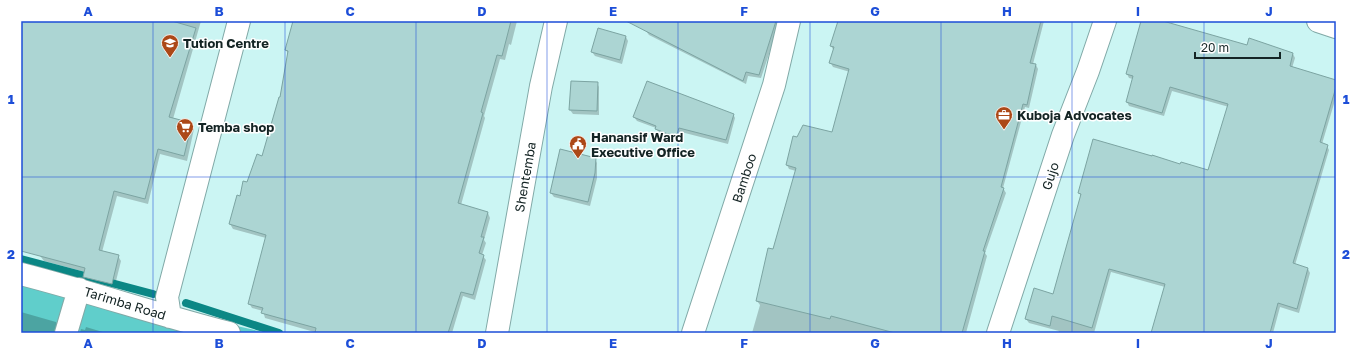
<svg xmlns="http://www.w3.org/2000/svg" width="1357" height="354" viewBox="0 0 1357 354" font-family="'Golos Text',sans-serif">
  <style>
    .green { fill: #60cecb }
    .shadow { fill: #0003 }
    .lines { fill: none; stroke-linecap: round; stroke-linejoin: round }
    .stream { stroke: #0b8785; stroke-width: 8 }
    .building { fill: #acd5d3; stroke: #7ca4a2 }
    .street-casing { stroke: #81a9a7; stroke-width: 24 }
    .street { stroke: #fff; stroke-width: 22 }
    .grid { fill: none; stroke: #1d4ed8; stroke-width: 1; stroke-opacity: 0.55 }
    .labels { text-anchor: middle; dominant-baseline: central; stroke-width: 3; stroke-linejoin: round; paint-order: stroke }
    .poi-label { font-size: 13px; font-weight: bold; fill: #142424; stroke: #fff; text-anchor: start }
    .street-label { font-size: 13px; fill: #142424; stroke: #fff }
    .neatline { fill: none; stroke: #1d4ed8; stroke-width: 1.5 }
    .grid-label { font-size: 13px; text-anchor: middle; font-weight: bold; fill: #1d4ed8 }
  </style>
  <rect width="100%" height="100%" fill="#cbf5f3"/>
  <path class="green" d="M21 275 196 317 268 333H21Z"/>
  <path class="shadow" d="M21 21H201L173 119 191 124 194 129 187 161 160 154 148 204 117 196 102 252 118 256 121 261 114 289 87 282 84 277 85 272 44 261 21 231Z
    M294 21H517L511 45 509 44 505 60 500 59 484 116 485 118 461 205 488 213 490 218 484 240 486 243 482 255 486 260 475 300 463 296 452 333H318L265 318 263 311 252 308 249 303 266 238 233 229 230 224 240 197 263 157 280 98 288 54 286 50Z
    M651 21H780L761 78 748 76 746 84 649 35 646 31Z
    M839 21H1044L1033 64 1036 65 1038 69 1029 108 1025 107 1003 188 1006 193 985 253 987 256 966 333H752L760 305 757 301 774 250 796 171 789 169 787 165 798 139 833 134 850 72 833 67 830 62 834 51 831 46Z
    M1143 21H1160L1248 47 1293 54 1295 58 1292 68 1336 81V97L1322 144 1327 146 1329 150 1295 265 1308 269 1310 273 1299 313 1280 307 1273 333H1152L1165 287 1111 272 1094 333H1058L1059 331 1029 323 1026 319 1054 295 1081 196 1079 193 1181 165 1209 172 1229 107 1172 91 1164 116 1129 106 1127 102 1133 79 1129 78 1127 74Z
    M626 37 628 41 622 64 595 56 592 52Z
    M597 83 599 87V115L573 114 570 110Z
    M733 114 735 118 728 144 681 132 678 140 659 133 656 128 637 121 634 117Z
    M595 159 597 163V178L590 206 554 197 551 193Z
    M21 312 56 322 58 326 56 333H21Z
    M86 327 106 333H80L81 329 85 330Z"/>
  <g class="lines">
    <path class="stream" d="M21 259 153 294
      M186 303 279 333"/>
  </g>
  <path class="building" d="M21 21H172L196 28 169 117 192 123 184 156 158 149 145 199 114 191 99 250 119 255 112 284 83 277 85 268 21 251Z
    M293 21H511L502 56 497 55 481 112 483 113 458 203 488 212 481 237H484L479 253 484 255 473 295 461 292 448 333H315L316 328 261 313 263 308 248 304 266 235 229 224 237 195 240 196 243 181 247 182 257 154 262 156 279 97H280L288 51 285 50Z
    M626 21H776L759 75 746 72 743 81Z
    M838 21H1041L1030 63 1036 64 1027 105 1023 104 1001 187 1004 188 983 251H985L962 333H895L831 316 830 319 756 301 768 248 773 249 796 168 786 165 793 136 797 137 803 125 832 132 849 69 829 63 834 47 830 46Z
    M1141 21H1163L1247 45 1249 38 1293 53 1290 66 1336 80V87L1320 142 1328 145 1293 263 1308 268 1297 309 1278 303 1270 333H1151L1165 284 1109 269 1092 328 1052 316 1050 326 1025 319 1034 288 1053 294 1081 194 1078 193 1093 139 1152 156V155L1180 164 1181 162 1208 170 1228 104 1170 87 1162 113 1126 102 1133 76 1126 74Z
    M598 28 626 36 620 60 591 52Z
    M571 81 598 82 597 111 569 110Z
    M647 81 734 114 726 140 679 128 676 137 655 129 656 126 633 117Z
    M560 149 596 158 595 173 588 202 550 193Z"/>
  <g class="lines">
    <g class="street-casing">
      <path id="street" d="M1318 21 1336 27
        M21 274C91 292 159 315 229 333
        M170 317 167 297 239 21
        M66 333 79 289
        M497 333 541 86 556 21
        M693 333 774 85 789 21
        M998 333 1063 135 1088 71 1105 21"/>
    </g>
    <use href="#street" class="street"/>
  </g>
  <path class="grid" d="M153 21V333M285 21V333M416 21V333M547 21V333M678 21V333M810 21V333M941 21V333M1072 21V333M1204 21V333M21 177H1336"/>
  <defs>
    <g id="school-pin" transform="scale(0.9)"><path d="M0 17L-7.5 6A9.5 9.5 0 1 1 7.5 6Z" fill="#ac4817" stroke="#fff"/><path d="M0-5L7-2L0 1L-7-2ZM-4 1L0 2.5L4 1V4Q0 6-4 4Z" fill="#fff"/></g>
    <g id="office-pin" transform="scale(0.9)"><path d="M0 17L-7.5 6A9.5 9.5 0 1 1 7.5 6Z" fill="#ac4817" stroke="#fff"/><path d="M-6-3h4V-5.5h4V-3h4V5H-6ZM-1-4.5V-3h2v-1.5ZM-6 0V1H6V0Z" fill="#fff"/></g>
    <g id="supermarket-pin" transform="scale(0.9)"><path d="M0 17L-7.5 6A9.5 9.5 0 1 1 7.5 6Z" fill="#ac4817" stroke="#fff"/><path d="M-6-5.5h2.5l.6 2H6L4.5 2H-2.5L-4.4-4H-6ZM-1.5 3.2a1.3 1.3 0 1 0 .1 0ZM3 3.2a1.3 1.3 0 1 0 .1 0Z" fill="#fff"/></g>
    <g id="civic-pin" transform="scale(0.9)"><path d="M0 17L-7.5 6A9.5 9.5 0 1 1 7.5 6Z" fill="#ac4817" stroke="#fff"/><path d="M-.6-6.5H3V-4.5H.6V-3L4-1V1h2V6H-6V1h2V-1L-.6-3ZM-1.2 2.5V6h2.4V2.5Z" fill="#fff"/></g>
  </defs>
  <g fill-rule="evenodd">
    <use href="#school-pin" x="170" y="43"/>
    <use href="#office-pin" x="1004" y="115"/>
    <use href="#supermarket-pin" x="185" y="127"/>
    <use href="#civic-pin" x="578" y="144"/>
  </g>
  <g class="labels">
    <g class="poi-label">
      <text x="183" y="43">Tution Centre</text>
      <text x="1017" y="115">Kuboja Advocates</text>
      <text x="198" y="127">Temba shop</text>
      <text x="591" y="137">Hanansif Ward<tspan x="591" dy="15">Executive Office</tspan></text>
    </g>
    <g class="street-label">
      <text transform="translate(1050 176) rotate(-72)">Gujo</text>
      <text transform="translate(525 177) rotate(-80)">Shentemba</text>
      <text transform="translate(744 178) rotate(-72)">Bamboo</text>
      <text transform="translate(125 303) rotate(17)">Tarimba Road</text>
    </g>
  </g>
  <rect width="1357" height="354" fill="none" stroke="#ffffff" stroke-width="44"/>
  <path d="M1195 52v6h85v-6" fill="none" stroke="#142424" stroke-width="2"/>
  <text x="1201" y="52" font-size="12" fill="#142424" stroke="#ffffff" stroke-width="3" paint-order="stroke">20 m</text>
  <rect x="22" y="22" width="1313" height="310" class="neatline"/>
  <g class="grid-label">
    <text x="88" y="16">A</text>
    <text x="219" y="16">B</text>
    <text x="350" y="16">C</text>
    <text x="482" y="16">D</text>
    <text x="613" y="16">E</text>
    <text x="744" y="16">F</text>
    <text x="875" y="16">G</text>
    <text x="1007" y="16">H</text>
    <text x="1138" y="16">I</text>
    <text x="1269" y="16">J</text>
    <text x="11" y="104">1</text>
    <text x="1346" y="104">1</text>
    <text x="11" y="259">2</text>
    <text x="1346" y="259">2</text>
    <text x="88" y="348">A</text>
    <text x="219" y="348">B</text>
    <text x="350" y="348">C</text>
    <text x="482" y="348">D</text>
    <text x="613" y="348">E</text>
    <text x="744" y="348">F</text>
    <text x="875" y="348">G</text>
    <text x="1007" y="348">H</text>
    <text x="1138" y="348">I</text>
    <text x="1269" y="348">J</text>
  </g>
</svg>
